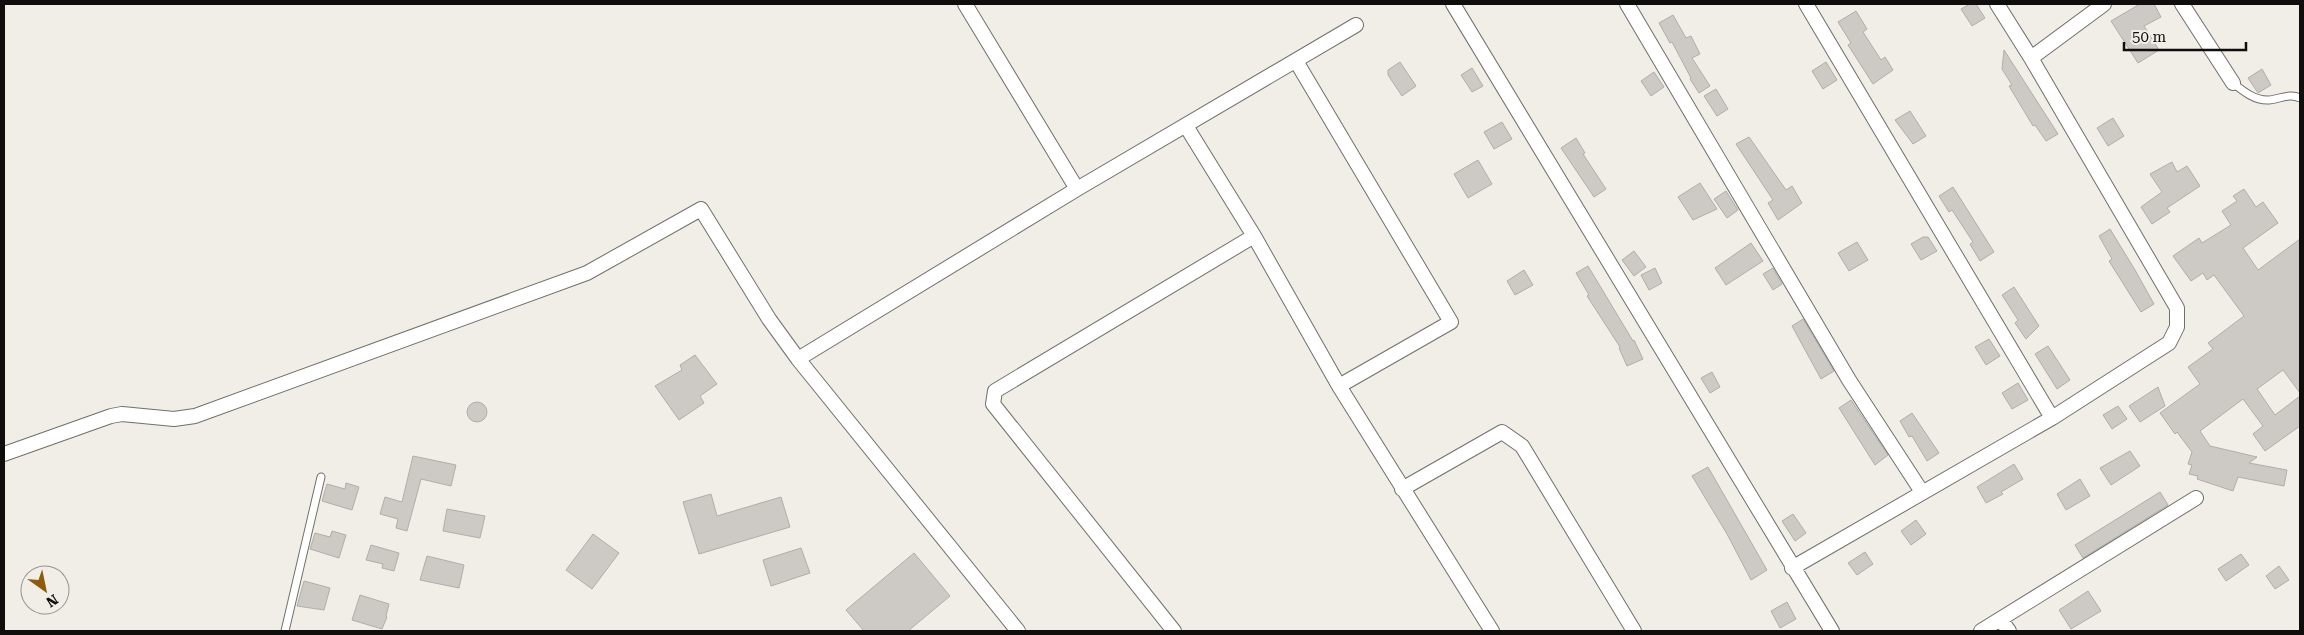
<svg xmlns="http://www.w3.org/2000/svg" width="2304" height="635" viewBox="0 0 2304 635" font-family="'Roboto Serif',serif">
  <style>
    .building { fill: #cdc9c4; stroke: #b1ada8 }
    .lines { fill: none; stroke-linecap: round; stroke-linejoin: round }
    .service-casing { stroke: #716f6a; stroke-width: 9 }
    .minor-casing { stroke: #716f6a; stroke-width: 16 }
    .service { stroke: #fff; stroke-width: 7 }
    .minor { stroke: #fff; stroke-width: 14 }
  </style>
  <rect width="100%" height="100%" fill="#f1eee8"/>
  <path class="building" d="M1970 4H1976L1985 18 1972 26 1961 9Z
    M2140 4H2154L2161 17 2144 26 2159 50 2138 63 2111 21Z
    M1856 11 1867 29 1863 32 1881 60 1885 57 1893 70 1873 84 1848 45 1851 43 1838 22Z
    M1673 15 1686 38 1691 36 1700 54 1692 58 1710 86 1699 93 1690 79 1691 78 1672 42 1670 43 1659 23Z
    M2004 50 2058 134 2046 141 2035 125 2033 126 2009 86 2012 85 2002 69Z
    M1400 62 1416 86 1402 96 1388 75V70Z
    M1826 62 1837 80 1823 89 1812 71Z
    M1472 68 1483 86 1472 92 1461 75Z
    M2262 69 2271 85 2258 93 2248 78Z
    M1654 72 1664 87 1651 96 1641 81Z
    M1716 89 1728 109 1717 116 1704 96Z
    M1910 111 1926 136 1913 144 1895 120Z
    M2113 118 2124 136 2108 146 2097 128Z
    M1502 122 1512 139 1494 149 1484 132Z
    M1749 137 1786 190 1792 186 1802 203 1778 220 1768 203 1773 200 1736 144Z
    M1576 138 1585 153 1583 154 1606 189 1594 197 1561 148Z
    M1478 160 1492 184 1468 198 1454 174Z
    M2172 162 2177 172 2187 166 2200 186 2167 208 2170 212 2152 224 2141 207 2162 192 2150 174Z
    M1700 183 1717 209 1693 220 1678 197Z
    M1953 187 1994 252 1980 261 1970 244 1973 242 1952 210 1949 212 1939 196Z
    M2244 189 2256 207 2263 202 2278 223 2243 248 2258 270 2300 239V393L2283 370 2257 389 2275 415 2300 396V426L2265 451 2253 434 2263 426 2243 399 2200 431 2210 446 2257 457 2249 463 2287 470 2284 486 2238 477 2233 491 2197 479 2198 476 2189 474 2192 465 2188 464 2192 452 2177 432 2175 434 2160 413 2200 384 2188 367 2213 349 2208 343 2244 316 2214 275 2207 280 2203 273 2191 281 2173 256 2199 238 2202 243 2231 225 2222 211 2237 201 2233 196Z
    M1726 191 1738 210 1727 218 1714 199Z
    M2110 229 2135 270 2154 304 2141 312 2109 261 2112 259 2099 236Z
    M1923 237H1928L1937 251 1921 260 1911 244Z
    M1857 242 1868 260 1849 271 1838 253Z
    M1751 243 1763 261 1726 285 1715 268Z
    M1634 251 1646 267 1634 276 1622 260Z
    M1588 266 1633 341 1634 340 1643 359 1627 366 1619 348 1620 347 1587 296 1589 295 1576 273Z
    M1655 268 1662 283 1649 290 1641 275Z
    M1773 268 1782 284 1773 290 1763 274Z
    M1524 270 1533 285 1515 295 1507 281Z
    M2014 287 2039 326 2026 339 2015 323 2018 320 2002 295Z
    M1803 319 1834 371 1821 379 1792 326Z
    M1989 339 2000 356 1986 365 1975 347Z
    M2048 346 2070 380 2057 389 2035 354Z
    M695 355 717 384 700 396 704 403 679 420 655 386 682 370 680 365Z
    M1712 372 1720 387 1710 393 1701 378Z
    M2018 383 2028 400 2012 409 2002 393Z
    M2158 387 2165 406 2140 422 2129 406Z
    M1851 400 1888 455 1875 465 1839 408Z
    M467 412a10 10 0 1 1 20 0a10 10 0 1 1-20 0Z
    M2118 406 2127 419 2112 429 2103 415Z
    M1912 413 1939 453 1927 461 1912 436 1909 437 1900 421Z
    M2130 451 2140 466 2111 485 2100 468Z
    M413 456 456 465 451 486 421 479 407 531 396 528 398 519 380 514 385 497 402 502Z
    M2014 464 2023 479 2001 492 2003 494 1986 503 1977 487Z
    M1708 467 1767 570 1751 580 1727 534 1692 476Z
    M2080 479 2090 496 2066 510 2057 494Z
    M346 483 359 487 352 510 322 501 327 484 345 489Z
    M2160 492 2168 505 2083 558 2075 545Z
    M711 494 717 516 781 497 790 527 699 554 683 502Z
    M447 509 485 516 480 538 443 531Z
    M1793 514 1806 533 1795 541 1782 521Z
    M1916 520 1926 534 1911 545 1901 531Z
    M332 531 346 535 339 558 310 549 315 533 330 537Z
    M593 534 619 553 592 589 566 570Z
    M371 545 399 553 394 571 382 568 383 564 366 560Z
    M801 548 810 573 771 586 763 560Z
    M1865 552 1873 564 1857 575 1848 563Z
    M914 553 950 596 908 631H864L846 610Z
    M2241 554 2249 565 2226 581 2218 569Z
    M427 556 464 565 459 588 420 580Z
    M2279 566 2289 580 2275 589 2266 576Z
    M304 581 330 588 324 610 297 606Z
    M2088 591 2101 611 2071 629 2059 610Z
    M360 595 389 604 386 616 387 617 382 629 352 620Z
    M1787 602 1796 619 1780 628 1771 611Z"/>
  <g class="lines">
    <g class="service-casing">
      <path id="service" d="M2233 83C2243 91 2255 101 2269 100 2280 99 2289 93 2300 98
        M285 631 321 477"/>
    </g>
    <g class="minor-casing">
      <path id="minor" d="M965 4 1077 189
        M1453 4 1832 631
        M1627 4 1849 380 1922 492
        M1806 4 2052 418
        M2182 4 2233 83
        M2031 58 2104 4
        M1296 61 1451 322 1339 386
        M1186 126 1254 236 1339 386 1492 631
        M798 359 1077 189 1356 25
        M4 454 111 416 122 414 174 419 195 416 587 273 701 209 769 319 798 359 1018 631
        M1402 489 1502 432 1522 446 1634 631
        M1792 568 2052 418 2169 343 2177 327V308L2031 58 1997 4
        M2001 620 2009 631
        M1174 631 993 404 995 391 1254 236
        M1981 631 2196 498"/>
    </g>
    <use href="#service" class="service"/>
    <use href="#minor" class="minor"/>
  </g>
  <rect width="2304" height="635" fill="none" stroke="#0f0e0c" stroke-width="10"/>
  <g transform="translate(45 590) rotate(147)"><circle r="24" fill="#f1eee8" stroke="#979490"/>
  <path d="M0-4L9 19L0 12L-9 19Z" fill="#8f590e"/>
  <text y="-8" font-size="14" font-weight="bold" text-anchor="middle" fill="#0f0e0c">N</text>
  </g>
  <path d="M2124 42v8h122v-8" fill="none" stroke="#0f0e0c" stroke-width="2.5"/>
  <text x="2132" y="42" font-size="15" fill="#0f0e0c" stroke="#f1eee8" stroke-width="4" paint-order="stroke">50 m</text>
</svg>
